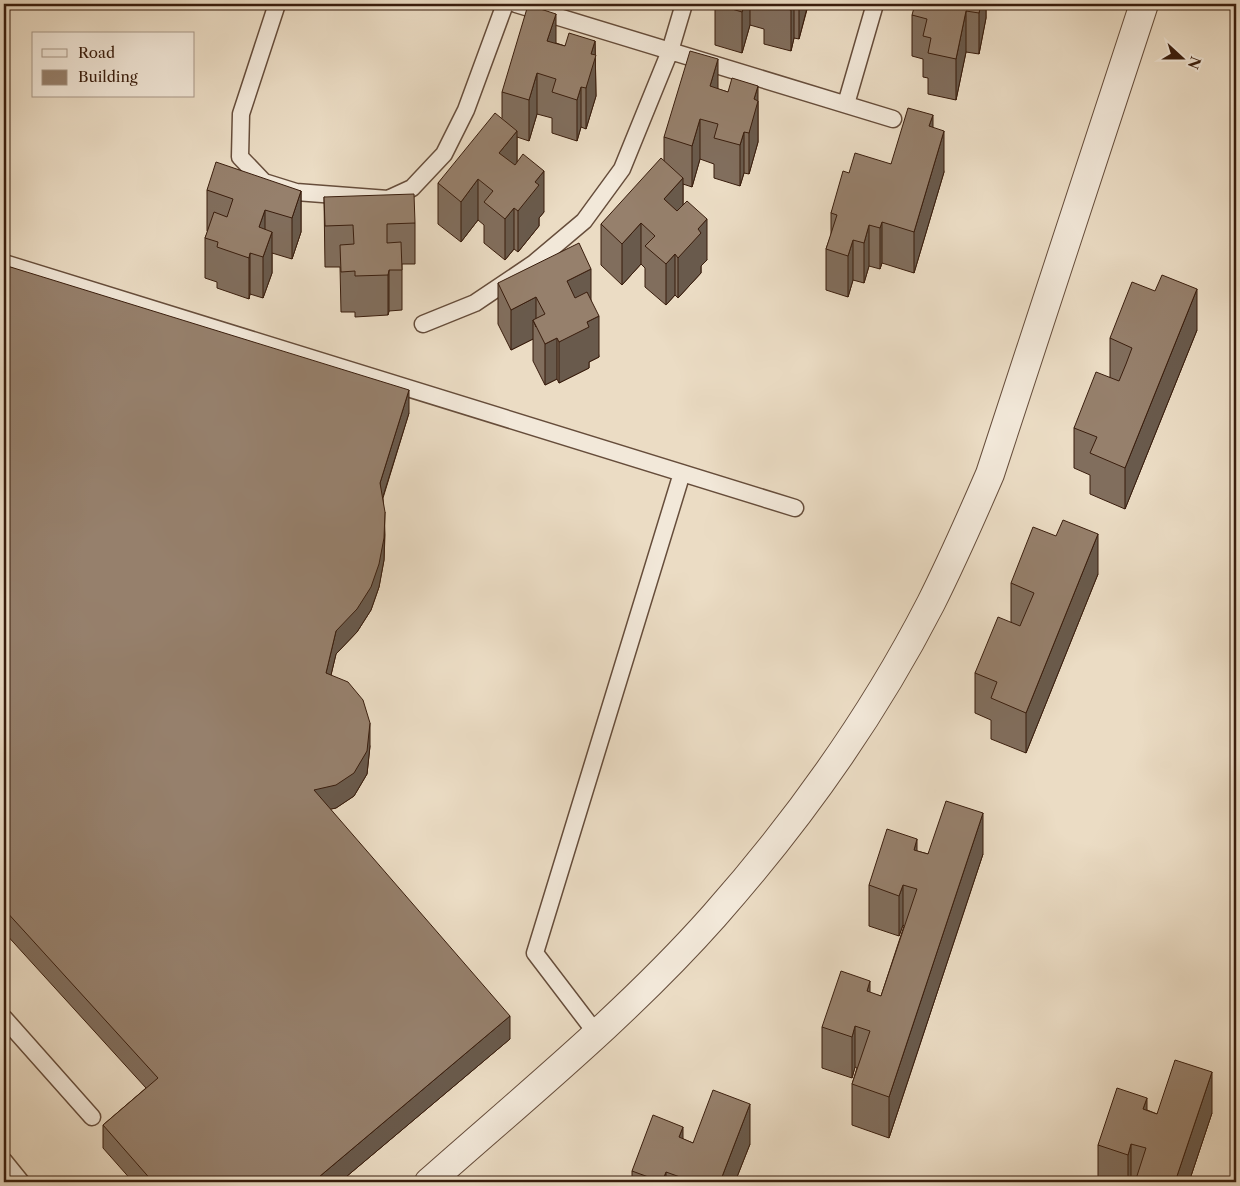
<svg xmlns="http://www.w3.org/2000/svg" width="1240" height="1186" viewBox="0 0 1240 1186" font-family="'Libre Caslon Text',serif">
  <style>
    .lines { fill: none; stroke-linecap: round; stroke-linejoin: round }
    .service-casing { stroke: #664d3b; stroke-width: 19 }
    .minor-casing { stroke: #664d3b; stroke-width: 30 }
    .service { stroke: #f2e8d9; stroke-width: 16 }
    .minor { stroke: #f2e8d9; stroke-width: 28 }
    .wall { fill: #816e5d; stroke: #391d0d }
    .shaded-wall { fill: #695a4c; stroke: #391d0d }
    .building { fill: #96806c; stroke: #391d0d }
  </style>
  <rect width="100%" height="100%" fill="#ebdcc4"/>
  <filter id="stains"><feTurbulence type="fractalNoise" baseFrequency=".004" numOctaves="4"/><feColorMatrix values="0 0 0 0 .2 0 0 0 0 .09 0 0 0 0 .02 0 0 0 .5 -.17"/></filter>
  <radialGradient id="worn" r=".72"><stop offset=".6" stop-color="#630" stop-opacity="0"/><stop offset="1" stop-color="#630" stop-opacity=".3"/></radialGradient>
  <g class="lines">
    <g class="service-casing">
      <path id="service" d="M277 4 241 114 240 157 264 182 296 192 388 199 412 188 444 154 466 110 505 4
        M516 4 893 119
        M846 104 875 4
        M4 263 795 508
        M423 324 475 303 533 264 584 221 622 169 670 51 684 4
        M4 1018 92 1117
        M596 1033 535 953 682 473
        M4 1161 21 1182"/>
    </g>
    <g class="minor-casing">
      <path id="minor" d="M429 1182C526 1096 628 1013 714 916 798 821 873 716 931 603 952 561 971 518 990 474L1144 4"/>
    </g>
    <use href="#service" class="service"/>
    <use href="#minor" class="minor"/>
  </g>
  <path class="wall" d="M715 4H808V6L799 39 794 38 791 51 764 44V29L750 25 742 53 715 45Z
    M986 4V18L979 54 966 52 956 100 928 94V78L923 77V59L912 56V15Z
    M595 41 596 96 586 129 581 127 577 141 552 133V118L537 114 529 141 517 137V161L544 212 539 218V226L518 252 514 249 505 260 484 243V225L478 220 461 242 438 224V183L502 118V92L556 43 565 46Z
    M718 89 758 101V142L749 174 744 173 740 186 714 178V164L700 159 692 187 683 184V205L707 260 701 266V273L678 298 675 295 666 305 645 287V268L641 264 622 285 601 265V224L664 161V137Z
    M933 128 944 172 914 273 882 263 880 269 869 266 864 283 853 280 848 297 826 290V249L831 235V213L849 173 891 164Z
    M207 190 301 191V232L292 259 272 253V273L263 298 250 294 249 299 217 288V282L205 278V238L208 231H207Z
    M324 197 415 223V264H402V310L389 311 388 315 355 317V312H341L340 267H325Z
    M4 265 409 413 383 498 385 535 384 560 379 587 371 610 357 632 336 654 331 675 370 746 367 774 354 796 336 808 330 809 510 1039 340 1182H133L103 1148V1125L146 1088 4 932Z
    M498 283 591 301 599 357 589 362V368L559 383 557 379 545 385 533 361V339L511 350 498 324Z
    M1197 330 1125 509 1090 494V475L1074 468V428L1110 377V338Z
    M1098 574 1026 753 991 739V720L975 713V673L1011 622V583Z
    M917 851 928 854H983L889 1138 852 1125V1084L857 1068 855 1067 852 1078 822 1068V1027L870 993 881 996 904 926 903 925 899 936 869 926V885Z
    M1147 1110 1157 1114 1212 1113 1189 1182H1098V1145Z
    M683 1139 693 1143 750 1144 735 1182H632V1171Z"/>
  <path class="shaded-wall" d="M745 4H750V25L742 53V12Z
    M792 4H794V38L791 51V10Z
    M799 4H808L799 39Z
    M981 4H986V18L979 54V13Z
    M966 11V52L956 100V59Z
    M556 14V54L547 41Z
    M595 41 596 96 586 129V88L591 54Z
    M718 59V100L710 86Z
    M537 73V114L529 141V100Z
    M758 86V142L749 174V133L754 99Z
    M581 87V127L577 141V100Z
    M933 115V156L929 126Z
    M700 119V159L692 187V146Z
    M517 131V172L499 153Z
    M944 131V172L914 273V232Z
    M744 132V173L740 186V145Z
    M544 171V212L539 218V226L518 252V211L535 182Z
    M683 178V218L664 199Z
    M478 179V220L461 242V202Z
    M301 191V232L292 259V218Z
    M514 208V249L505 260V219Z
    M265 210V250L259 227Z
    M707 219V260L701 266V273L678 298V258L698 229Z
    M882 222V263L880 269V228Z
    M641 223V264L622 285V244Z
    M869 225V266L864 283V243Z
    M272 232V273L263 298V257Z
    M853 240V280L848 297V256Z
    M250 253V294L249 299V258Z
    M675 254V295L666 305V264Z
    M591 269V310L567 322V281Z
    M389 270V311L388 315V275Z
    M1197 289V330L1125 509V468Z
    M536 297V327L533 320V339L511 350V310Z
    M599 316V357L589 362V368L559 383V342L587 322Z
    M557 338V379L545 385V344Z
    M409 390V413L380 506V483Z
    M385 512 384 560 379 587 371 610 357 632 336 654 326 696V673L336 631Z
    M1098 534V574L1026 753V713Z
    M370 723V746L367 774 354 796 336 808 314 813V790Z
    M983 813V854L889 1138V1097Z
    M917 839V880L914 850Z
    M903 885V925L899 936V896Z
    M870 981V1021L867 991Z
    M510 1016V1039L340 1182H313Z
    M855 1026V1067L852 1078V1037Z
    M1212 1072V1113L1189 1182H1175Z
    M1147 1098V1139L1143 1109Z
    M750 1104V1144L735 1182H720Z
    M683 1127V1167L679 1178V1137Z
    M1131 1144V1182H1128V1155Z
    M666 1172V1182H662Z"/>
  <path class="building" d="M715 4H745L742 12Z
    M768 4H792L791 10Z
    M915 4H981L979 13 966 11 956 59 928 53 931 38 923 36 927 19 912 15Z
    M528 5 556 14 547 41 565 46 569 33 595 41 591 54 596 55 586 88 581 87 577 100 552 92 556 79 537 73 529 100 502 92Z
    M690 51 718 59 710 86 728 92 732 78 758 86 754 99 758 101 749 133 744 132 740 145 714 138 718 124 700 119 692 146 664 137Z
    M908 108 933 115 929 126 944 131 914 232 882 222 880 228 869 225 864 243 853 240 848 256 826 249 837 215 831 213 843 171 849 173 855 153 891 164Z
    M495 113 517 131 499 153 515 165 523 154 544 171 535 182 539 185 518 211 514 208 505 219 484 202 493 191 478 179 461 202 438 183Z
    M661 158 683 178 664 199 677 211 687 201 707 219 698 229 701 233 678 258 675 254 666 264 645 246 655 236 641 223 622 244 601 224Z
    M216 162 301 191 292 218 265 210 259 227 272 232 263 257 250 253 249 258 217 247 218 242 205 238 214 212 227 217 233 199 207 190Z
    M414 194 415 223 387 224V243L401 242 402 270H389L388 275 355 276V271L341 272 340 245 354 244 353 225 325 226 324 197Z
    M579 243 591 269 567 281 575 298 587 292 599 316 587 322 589 327 559 342 557 338 545 344 533 320 545 314 536 297 511 310 498 283Z
    M4 265 409 390 380 483 385 512 384 538 379 564 371 587 357 609 336 631 326 673 348 682 363 700 370 723 367 751 354 773 336 785 314 790 510 1016 313 1182H153L103 1125 158 1078 4 909Z
    M1162 275 1197 289 1125 468 1090 453 1097 437 1074 428 1096 372 1119 381 1126 364 1132 348 1110 338 1132 282 1155 291Z
    M1063 520 1098 534 1026 713 991 698 997 682 975 673 998 617 1020 626 1034 593 1011 583 1033 527 1056 536Z
    M946 801 983 813 889 1097 852 1084 870 1031 855 1026 852 1037 822 1027 841 971 870 981 867 991 881 996 917 889 903 885 899 896 869 885 887 829 917 839 914 850 928 854Z
    M1175 1060 1212 1072 1175 1182H1135L1146 1148 1131 1144 1128 1155 1098 1145 1117 1088 1147 1098 1143 1109 1157 1114Z
    M713 1090 750 1104 720 1182H678L680 1177 666 1172 662 1182 632 1171 653 1115 683 1127 679 1137 693 1143Z"/>
  <rect width="1240" height="1186" fill="none" stroke="#ebdcc4" stroke-width="20"/>
  <rect x="5" y="5" width="1230" height="1176" fill="none" stroke="#391d0d" stroke-width="2.5"/>
  <rect x="10" y="10" width="1220" height="1166" fill="none" stroke="#391d0d"/>
  <rect x="32" y="32" width="162" height="65" fill="#f2e8d9" stroke="#a89787"/>
  <rect x="42" y="49" width="25" height="8" fill="#f2e8d9" stroke="#a89787"/>
  <text x="78" y="58" font-size="15" fill="#391d0d">Road</text>
  <rect x="42" y="70" width="25" height="15" fill="#96806c" stroke="#a89787"/>
  <text x="78" y="82" font-size="15" fill="#391d0d">Building</text>
  <g transform="translate(1182 58) rotate(111)" stroke="#f2e8d9" stroke-width="4" paint-order="stroke">
  <path d="M0-4L9 19L0 12L-9 19Z" fill="#391d0d"/>
  <text y="-8" font-size="14" font-weight="bold" text-anchor="middle" fill="#391d0d">N</text>
  </g>
  <rect width="100%" height="100%" filter="url(#stains)"/>
  <rect width="100%" height="100%" fill="url(#worn)"/>
</svg>
